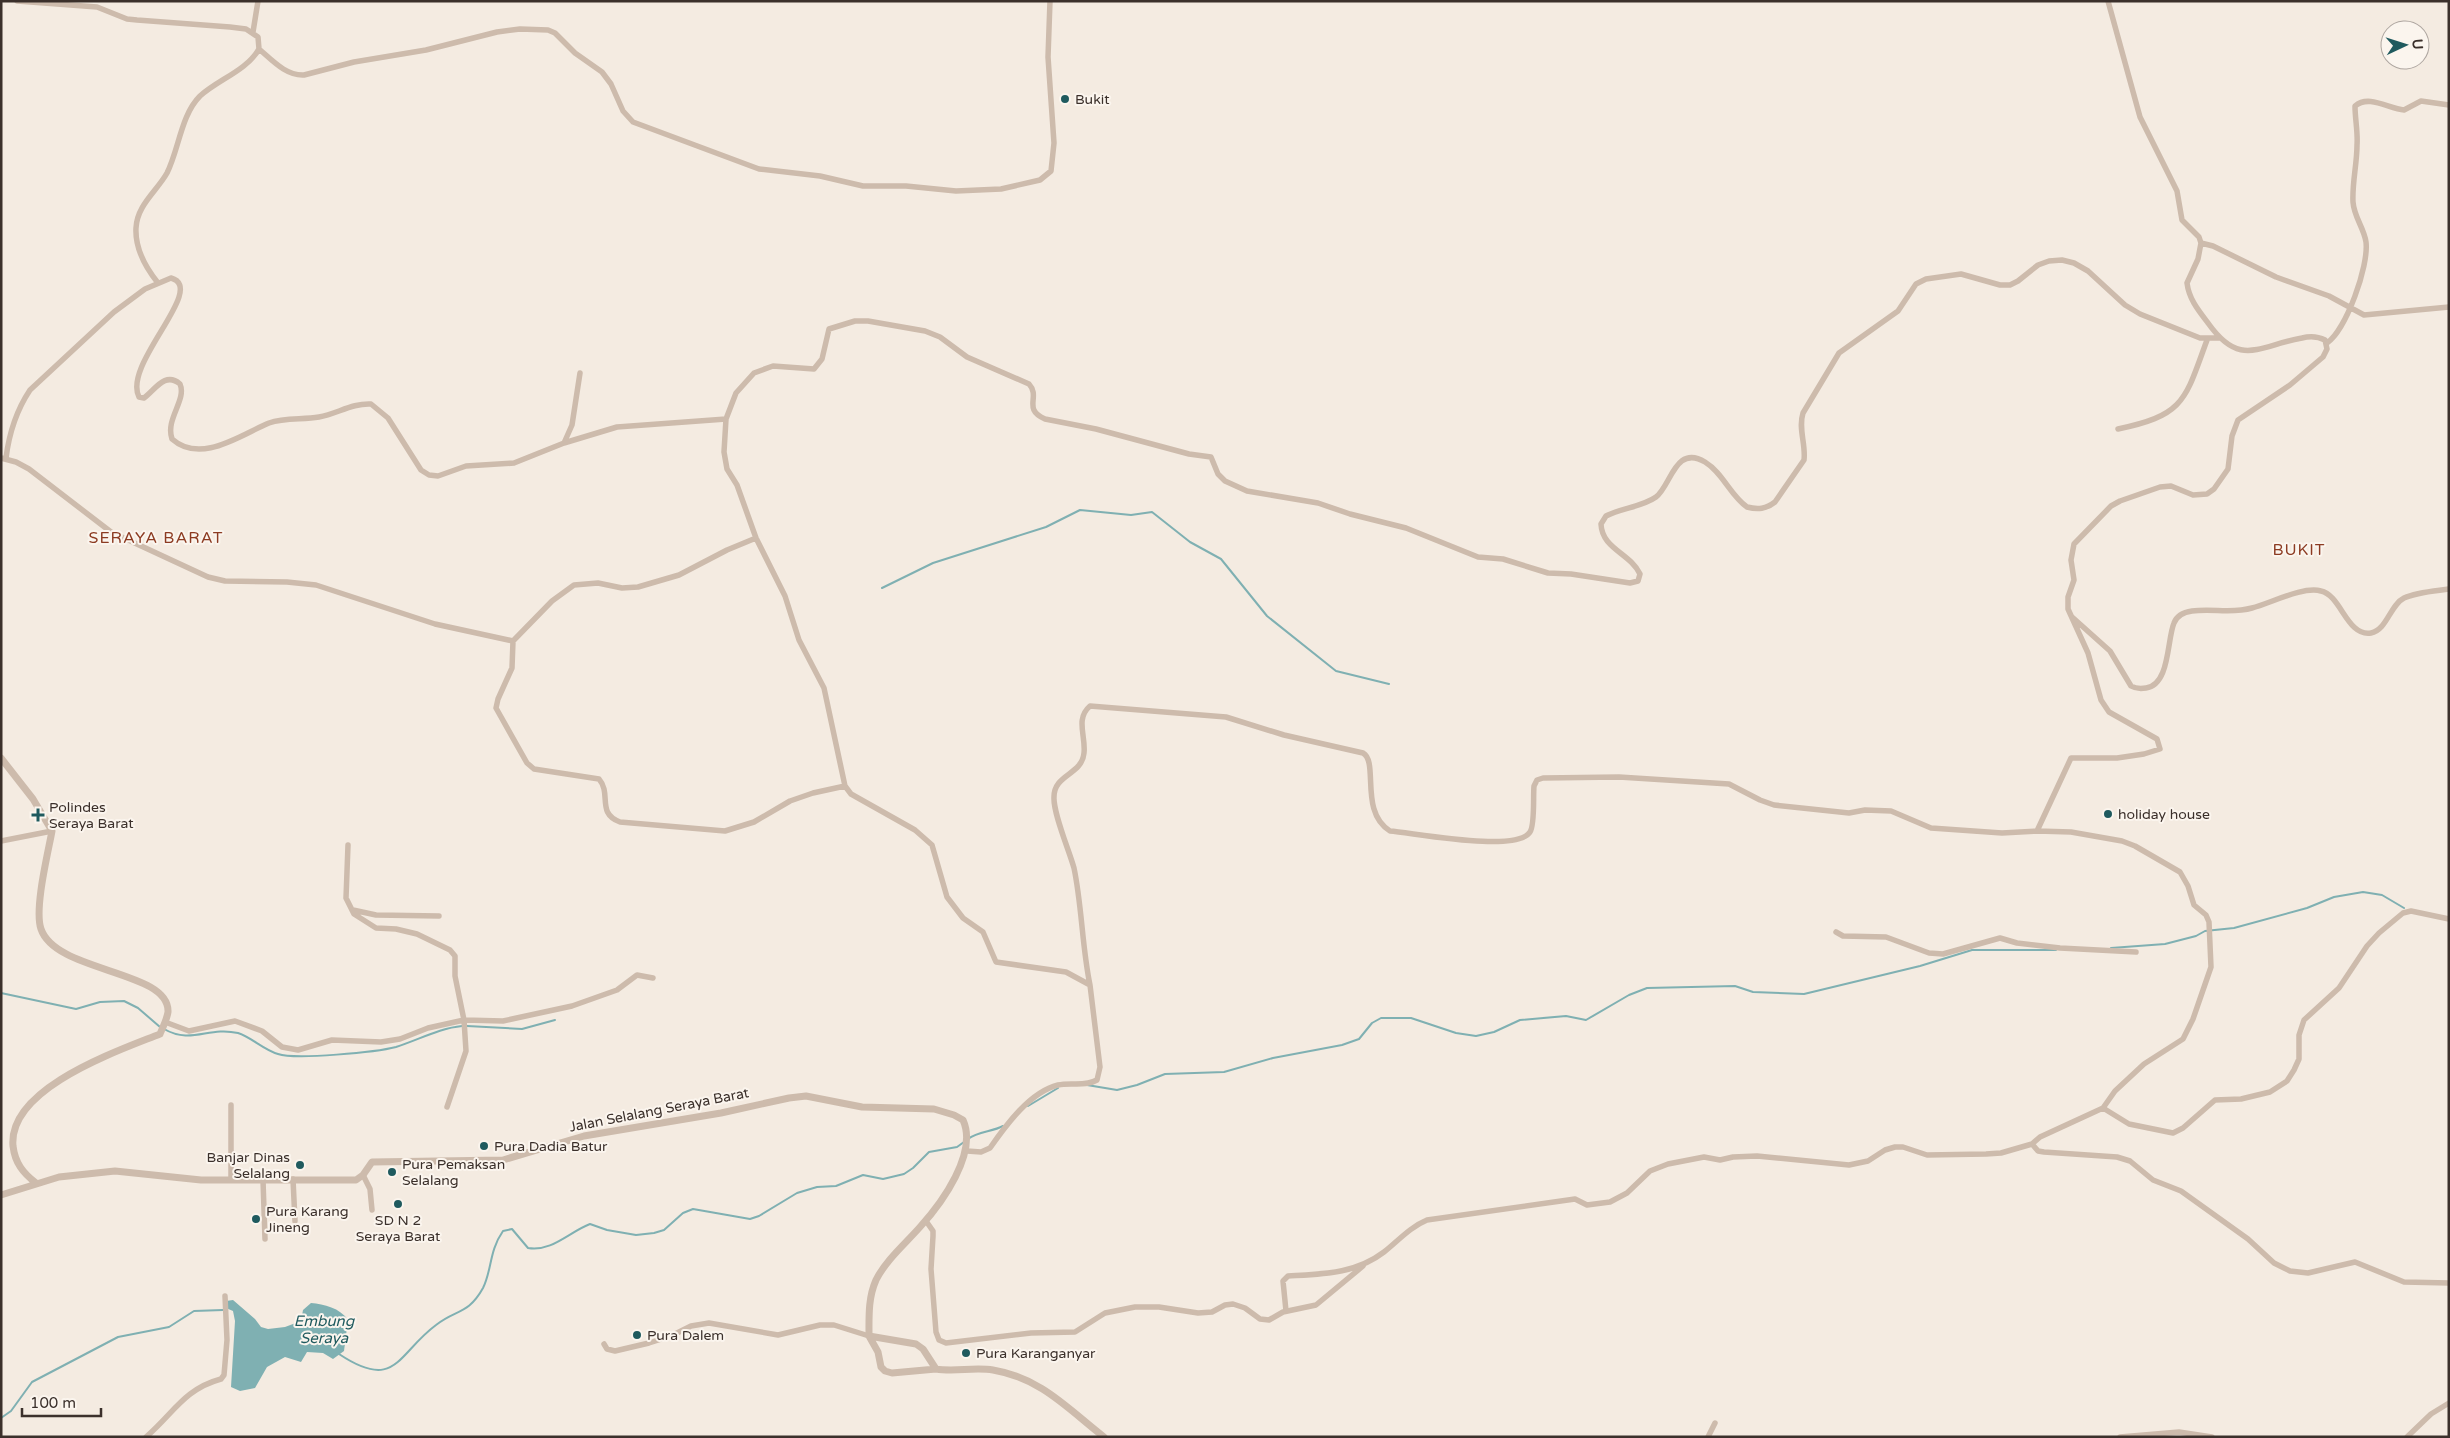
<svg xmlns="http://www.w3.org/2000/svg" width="2450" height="1438" viewBox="0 0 2450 1438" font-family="'Varela Round',sans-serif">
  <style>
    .water { fill: #7fb0b2 }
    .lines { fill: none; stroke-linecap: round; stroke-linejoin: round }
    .stream { stroke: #7fb0b2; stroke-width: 2 }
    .minor { stroke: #cdbbac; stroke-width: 5.5 }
    .tertiary { stroke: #cdbbac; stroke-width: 7 }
    .poi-dot { fill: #1f5a5e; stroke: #fbf5ee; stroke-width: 2 }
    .labels { text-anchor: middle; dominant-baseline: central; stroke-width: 4; stroke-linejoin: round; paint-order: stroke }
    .poi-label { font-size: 14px; fill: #3b302b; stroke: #fbf5ee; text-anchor: start }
    .street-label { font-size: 14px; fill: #3b302b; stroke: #fbf5ee }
    .water-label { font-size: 15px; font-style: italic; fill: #1f5a5e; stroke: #fbf5ee }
    .quarter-label { font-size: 16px; letter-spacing: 1px; fill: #8c3b22; stroke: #fbf5ee }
  </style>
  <rect width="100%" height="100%" fill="#f4ebe1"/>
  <path class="water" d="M233 1300 255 1319 261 1327 268 1329 285 1327 301 1321 303 1310 311 1303C324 1304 340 1308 348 1320L344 1351 333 1359 323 1353 307 1352 301 1362 285 1357 267 1367 255 1388 240 1391 231 1387 235 1321 233 1311 226 1308V1301Z"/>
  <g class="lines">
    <path class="stream" d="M882 588 933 563 1046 527 1080 510 1131 515 1152 512 1190 542 1221 559 1267 616 1336 671 1389 684
      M2111 948 2165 944 2196 936 2205 931 2234 928 2307 908 2334 897 2363 892 2382 895 2404 908
      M1 993 76 1009 100 1002 124 1001 138 1008 160 1027
      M467 1026 522 1029 555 1020
      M164 1029C192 1045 208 1026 238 1033 251 1037 264 1050 278 1054 296 1060 377 1052 396 1047 418 1040 440 1028 462 1026
      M1087 1085 1117 1090 1137 1085 1165 1074 1224 1072 1273 1058 1342 1045 1359 1039 1372 1023 1381 1018H1411L1456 1033 1476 1036 1494 1032 1520 1020 1566 1016 1586 1020 1629 995 1647 988 1735 986 1753 992 1804 994 1920 966 1972 950H2056
      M1028 1106 1058 1088
      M968 1139C978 1131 992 1132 1003 1126
      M339 1354C396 1392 397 1354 436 1325 456 1309 468 1315 483 1288 492 1270 489 1251 503 1231L512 1229 528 1248C552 1252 569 1232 590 1224L607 1230 636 1235 654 1233 664 1230 683 1213 693 1209 750 1219 759 1216 797 1193 817 1187 836 1186 863 1175 883 1179 904 1174 913 1168 929 1152 957 1147 964 1142
      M1 1418 11 1411 32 1382 118 1337 169 1327 194 1311 223 1310"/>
    <path class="minor" d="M17 1 97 7 127 19 137 20 230 27 246 29 258 37 259 49C246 71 219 79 200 96 181 115 179 149 167 173 157 191 137 205 136 228 135 248 146 268 158 283
      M2108 1 2140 117 2177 191 2182 220 2199 237 2201 243 2198 259 2187 283C2189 299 2198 310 2208 323 2240 368 2258 346 2302 338 2310 336 2317 336 2325 340L2327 349 2323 357 2290 385 2238 420 2232 436 2228 469 2214 489 2207 494 2193 495 2171 486 2160 487 2120 501 2111 506 2074 544 2071 560 2074 580 2068 597V609L2088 653 2101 700 2109 712 2157 739 2160 749 2144 754 2117 758H2071L2037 831 2071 832 2122 841 2135 846 2180 872 2188 886 2194 905 2206 915 2209 922 2211 967 2193 1019 2183 1039 2144 1064 2115 1091 2103 1108 2040 1137 2032 1144 2038 1151 2044 1152 2117 1157 2130 1161 2153 1180 2181 1191 2248 1239 2274 1263 2290 1271 2308 1273 2355 1262 2404 1282 2449 1283
      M253 32 258 1
      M259 49C272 60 286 76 304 75L354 62 426 50 497 32 520 29 548 30 555 33 575 53 602 72 611 84 623 111 633 122 759 169 820 176 863 186H906L956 191 1001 189 1040 180 1051 171 1054 143 1048 57 1050 1
      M2201 243 2213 246 2276 277 2329 296 2364 315 2449 307
      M2327 343C2346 330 2369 266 2366 242 2364 228 2354 217 2353 202 2352 183 2357 164 2357 145 2358 132 2355 119 2355 106 2369 94 2389 109 2404 110L2421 101 2449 105
      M2118 429C2185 415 2185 400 2207 340
      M564 443 572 425 580 373
      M1 458 16 462 29 469 111 532 208 577 225 581 287 582 316 585 435 624 513 641 552 601 574 585 598 583 622 588 638 587 679 575 727 550 756 538
      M6 458C9 434 16 411 30 390L114 312 145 289 171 278C208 288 122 364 139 397L144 398C155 390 165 371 180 384 187 400 165 419 172 439 201 465 242 434 269 423 285 417 303 420 319 417 337 414 352 403 371 404L388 418 421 470 429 475 438 476 466 466 514 463 564 443 617 427 726 419
      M2072 617 2110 651 2131 686C2136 689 2140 689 2146 688 2170 685 2167 639 2174 623 2177 615 2185 612 2192 611 2212 608 2232 614 2252 608 2271 603 2303 586 2321 591 2341 595 2347 637 2371 633 2387 630 2390 605 2404 598 2417 592 2435 591 2449 589
      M513 641 512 668 498 699 496 708 527 763 534 769 599 779C612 794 596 813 620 822L725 831 754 822 790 801 813 793 845 786
      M1 841 52 831
      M348 845 346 898 354 914 376 928 396 929 417 934 450 950 455 956V976L464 1020 466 1051 447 1107
      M353 910 376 915 439 916
      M1836 932 1843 936 1886 937 1929 953 1943 954 2000 938 2017 943 2060 948 2136 952
      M1090 985C1082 947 1082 906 1074 868 1069 850 1053 813 1054 797 1054 774 1082 775 1084 753 1086 736 1075 719 1090 706L1226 717 1284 735 1363 753C1379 762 1359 812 1390 831 1415 833 1517 853 1530 832 1535 825 1533 796 1534 786L1537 780 1543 778 1619 777 1729 784 1760 800 1774 805 1849 813 1865 810 1891 811 1931 828 2002 833 2037 831
      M165 1022 189 1031 235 1021 262 1031 282 1047 298 1050 332 1040 381 1042 400 1039 428 1028 464 1020 503 1021 572 1006 617 990 637 975 653 978
      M231 1105V1180
      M2103 1108 2129 1124 2173 1133 2183 1128 2215 1100 2241 1099 2270 1092 2287 1081 2294 1070 2299 1059V1035L2304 1020 2339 988 2367 946 2379 933 2403 913 2411 911 2449 919
      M967 1151 981 1152 990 1148C1006 1125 1030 1092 1058 1085 1071 1082 1085 1087 1097 1080L1100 1067 1090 985 1066 972 996 962 983 932 963 918 947 897 932 845 915 830 851 794 845 786 824 688 799 640 785 596 756 538 737 485 727 469 724 452 726 419 736 393 754 373 773 366 814 369 822 359 829 329 855 321H868L925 331 940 337 967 357 1029 384C1041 397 1022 409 1045 419L1096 429 1189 454 1211 457 1218 474 1225 481 1247 491 1318 503 1350 514 1406 528 1478 557 1503 559 1548 573 1571 574 1630 583 1638 581 1640 574C1630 553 1602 549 1601 524L1606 516C1621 508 1642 507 1656 497 1671 486 1675 444 1705 462 1723 473 1730 495 1747 507 1758 510 1766 509 1775 502L1804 460C1806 444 1798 429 1803 413L1839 353 1898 311 1916 284 1926 279 1961 274 2000 285H2010L2018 281 2038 265 2049 261 2062 260 2074 263 2088 271 2125 305 2140 314 2200 338H2219
      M363 1175 370 1189 372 1210
      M293 1179 295 1221
      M263 1180 265 1239
      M926 1221 933 1231V1236L931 1269 936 1332 939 1340 946 1343 1031 1333 1075 1332 1105 1313 1135 1307H1159L1198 1313 1212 1312 1225 1305 1233 1304 1245 1308 1260 1319 1269 1320 1283 1312 1316 1305 1363 1266
      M1286 1311 1283 1281 1288 1276C1323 1274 1355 1274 1384 1252 1398 1241 1410 1227 1427 1220L1575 1199 1587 1205 1610 1202 1627 1193 1650 1171 1668 1164 1704 1157 1720 1160 1733 1157 1757 1156 1849 1165 1868 1161 1885 1150 1895 1147H1903L1927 1155 1986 1154 2001 1153 2032 1144
      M604 1344 607 1349 615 1351 649 1343 671 1336 691 1326 709 1323 778 1335 820 1325H834L869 1336
      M146 1437C173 1414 184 1389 221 1379L224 1375 227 1340 225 1296
      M1708 1437 1715 1423
      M2120 1437 2179 1432 2212 1437
      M2407 1437 2431 1414 2449 1403"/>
    <path class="tertiary" d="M1 758 33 799 52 831C48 853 34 909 41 929 56 973 170 970 168 1012 167 1019 163 1027 160 1034 118 1051 8 1088 13 1146 15 1163 23 1173 36 1183
      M1 1195 59 1177 115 1171 201 1180H356L363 1175 372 1162 503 1160 584 1136 721 1113 789 1098 806 1096 862 1107 934 1109 954 1115 963 1120C978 1153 942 1203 920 1227 905 1244 886 1260 876 1280 868 1298 869 1317 869 1336L916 1344 923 1349 936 1369C955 1372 974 1367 993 1370 1041 1378 1068 1409 1104 1437
      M869 1336 878 1352 881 1367 885 1371 892 1373 936 1369"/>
  </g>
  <g class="poi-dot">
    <circle cx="1065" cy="99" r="5"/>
    <circle cx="2108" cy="814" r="5"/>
    <path d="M35.5 807.5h5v5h5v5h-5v5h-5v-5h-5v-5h5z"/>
    <circle cx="484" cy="1146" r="5"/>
    <circle cx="300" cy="1165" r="5"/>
    <circle cx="392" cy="1172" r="5"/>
    <circle cx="398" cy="1204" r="5"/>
    <circle cx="256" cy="1219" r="5"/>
    <circle cx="637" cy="1335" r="5"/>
    <circle cx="966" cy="1353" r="5"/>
  </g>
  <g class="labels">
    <g class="poi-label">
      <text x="1075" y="99">Bukit</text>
      <text x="49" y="807">Polindes<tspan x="49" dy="16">Seraya Barat</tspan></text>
      <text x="2118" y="814">holiday house</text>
      <text x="494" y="1146">Pura Dadia Batur</text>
      <text x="290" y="1157" text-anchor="end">Banjar Dinas<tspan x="290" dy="16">Selalang</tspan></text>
      <text x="402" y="1164">Pura Pemaksan<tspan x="402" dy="16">Selalang</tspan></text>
      <text x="266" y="1211">Pura Karang<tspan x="266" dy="16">Jineng</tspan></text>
      <text x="398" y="1220" text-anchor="middle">SD N 2<tspan x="398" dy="16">Seraya Barat</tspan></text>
      <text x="647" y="1335">Pura Dalem</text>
      <text x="976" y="1353">Pura Karanganyar</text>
    </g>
    <g class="street-label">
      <text transform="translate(659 1110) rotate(-11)">Jalan Selalang Seraya Barat</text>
    </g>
    <g class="water-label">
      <text x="324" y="1321">Embung<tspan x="324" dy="17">Seraya</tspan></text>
    </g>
    <g class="quarter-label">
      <text x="156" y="538">SERAYA BARAT</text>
      <text x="2299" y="550">BUKIT</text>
    </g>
  </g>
  <rect width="2450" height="1438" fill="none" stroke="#3b302b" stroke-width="5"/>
  <g transform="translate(2405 45) rotate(86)"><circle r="24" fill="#fbf5ee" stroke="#aea6a0"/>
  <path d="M0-4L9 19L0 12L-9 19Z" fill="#1f5a5e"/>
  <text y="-8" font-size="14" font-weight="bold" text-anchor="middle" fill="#3b302b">U</text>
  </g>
  <path d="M22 1408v8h79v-8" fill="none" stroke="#3b302b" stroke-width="2.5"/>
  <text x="30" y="1408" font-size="15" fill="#3b302b" stroke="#fbf5ee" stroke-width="4" paint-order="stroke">100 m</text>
</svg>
